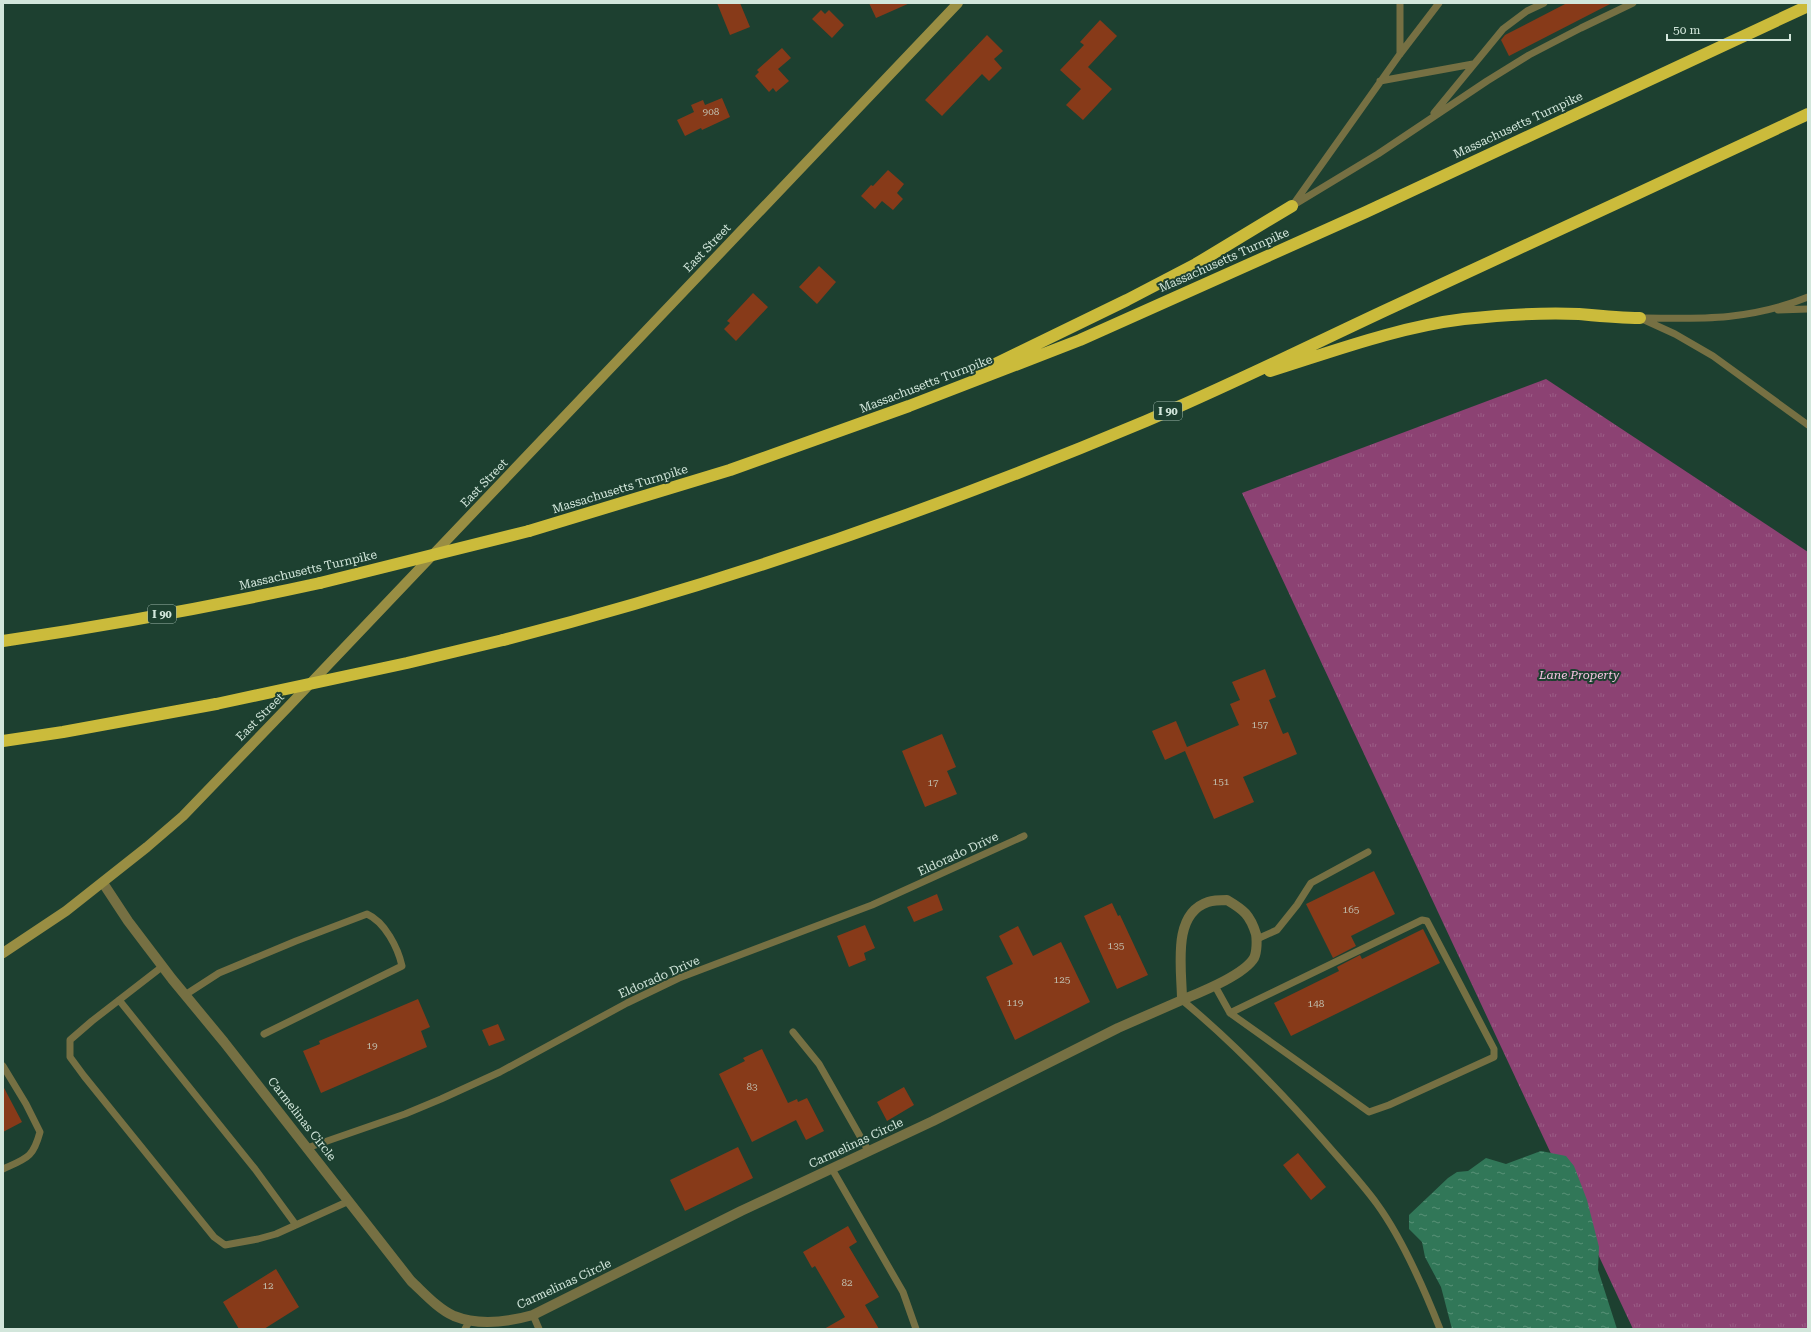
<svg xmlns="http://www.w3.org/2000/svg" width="1811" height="1332" viewBox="0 0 1811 1332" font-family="'Roboto Serif',serif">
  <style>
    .park { fill: url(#park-tufts) }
    .water { fill: url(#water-ripples) }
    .building { fill: #873a19 }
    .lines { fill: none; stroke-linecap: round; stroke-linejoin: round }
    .lane { stroke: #767043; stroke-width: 7 }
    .street { stroke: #767043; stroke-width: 10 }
    .secondary { stroke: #998e43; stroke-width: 10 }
    .highway { stroke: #cbbb3b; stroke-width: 12 }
    .highway-bridge { stroke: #cbbb3b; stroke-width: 12 }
    .labels { text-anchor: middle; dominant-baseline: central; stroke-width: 4; stroke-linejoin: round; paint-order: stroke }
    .number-label { font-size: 10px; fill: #bfbbaa }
    .shield { fill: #1d4030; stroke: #9cb4a8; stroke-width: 1 }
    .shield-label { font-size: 11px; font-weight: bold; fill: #d2e6db }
    .street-label { font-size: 12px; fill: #d2e6db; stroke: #1d4030 }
    .park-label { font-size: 12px; font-style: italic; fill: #f7c5e3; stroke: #1d4030 }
  </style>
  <defs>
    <pattern id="park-tufts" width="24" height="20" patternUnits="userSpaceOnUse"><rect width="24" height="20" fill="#8c4273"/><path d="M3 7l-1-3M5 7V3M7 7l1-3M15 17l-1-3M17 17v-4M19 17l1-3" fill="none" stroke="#9b5d86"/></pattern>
    <pattern id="water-ripples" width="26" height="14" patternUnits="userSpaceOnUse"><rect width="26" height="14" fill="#317758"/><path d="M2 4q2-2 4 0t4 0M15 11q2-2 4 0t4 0" fill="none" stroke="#589177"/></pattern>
  </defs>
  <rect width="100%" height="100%" fill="#1d4030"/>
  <path class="park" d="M1546 379 1808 552V1329H1633L1242 493Z"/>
  <path class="water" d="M1541 1151 1566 1156 1574 1166 1587 1200 1599 1247 1598 1270 1617 1329H1452L1441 1287 1425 1257 1422 1242 1409 1229V1215L1448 1178 1457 1172 1468 1171 1486 1158 1506 1164Z"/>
  <path class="building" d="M717 3H740L750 27 730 35Z
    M869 3H910L876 18Z
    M1567 3H1612L1509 56 1501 40 1505 35Z
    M821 10 825 14 829 10 844 25 832 38 812 19Z
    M1100 20 1117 36 1088 67 1112 89 1083 120 1066 105 1081 89 1060 70 1084 45 1080 42Z
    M987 35 1003 51 994 59 1002 68 989 81 982 74 942 116 925 100Z
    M782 48 791 58 778 69 789 81 776 92 773 88 769 92 755 76 759 72 757 70Z
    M722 98 730 117 702 130 701 128 685 136 677 120 694 112 691 105 703 100 705 105Z
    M888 170 904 184 897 193 903 199 893 210 882 201 875 209 861 196 871 185 873 186Z
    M819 266 836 282 817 304 799 287Z
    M753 293 768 307 736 341 724 329 730 323 727 321Z
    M1265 669 1276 697 1269 700 1283 734 1288 732 1297 754 1243 777 1254 802 1214 819 1185 751 1165 760 1152 731 1176 721 1187 747 1239 725 1230 704 1240 700 1232 682Z
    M942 734 956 767 947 771 957 794 925 807 902 751Z
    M1374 871 1395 914 1351 936 1356 946 1333 958 1306 904Z
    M937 894 943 910 914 922 907 907Z
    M1112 903 1118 916 1120 915 1148 975 1117 989 1084 916Z
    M865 925 875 948 864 953 866 960 849 967 837 936Z
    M1018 926 1033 956 1061 942 1090 1002 1015 1040 986 977 1013 964 999 936Z
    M1423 929 1440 963 1291 1036 1274 1003 1339 971 1337 967 1360 955 1362 959Z
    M418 999 430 1027 421 1031 427 1047 321 1093 303 1051 320 1044 319 1041Z
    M498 1024 505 1040 489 1046 482 1030Z
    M762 1049 788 1103 797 1099 798 1102 807 1098 824 1131 806 1140 796 1120 752 1142 719 1074 745 1061 743 1058Z
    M3 1086 22 1122 3 1132Z
    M904 1087 914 1105 887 1121 877 1102Z
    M738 1147 753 1178 685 1211 670 1180Z
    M1298 1153 1326 1187 1311 1200 1283 1165Z
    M848 1226 857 1242 849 1247 879 1297 865 1305 879 1329H824L845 1317 815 1266 812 1268 803 1252Z
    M276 1269 299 1307 264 1329H239L223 1302Z"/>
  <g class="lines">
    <path class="lane" d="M1400 54V3
      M1380 81 1473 64
      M1434 113 1503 29 1527 11 1544 3
      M1295 202 1400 54 1439 3
      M1292 206 1378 154 1487 81 1529 55 1581 28 1633 3
      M1778 310 1808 309
      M1640 318 1675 334 1713 356 1808 425
      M1644 318C1705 319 1751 320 1808 297
      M1257 939 1277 930 1297 905 1311 883 1368 852
      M163 966 92 1021 70 1040V1057L84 1076 214 1237 225 1245 258 1239 276 1234 349 1201
      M1215 986 1230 1013 1422 920 1427 921 1494 1049V1057L1389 1105 1369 1112 1230 1013
      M185 995 219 973 296 941 367 914C385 922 398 948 402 966L264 1034
      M119 1000 255 1169 296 1225
      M1182 1000C1234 1043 1280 1091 1324 1141 1342 1162 1361 1182 1377 1204 1401 1237 1425 1291 1440 1329
      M793 1032 819 1064 869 1152
      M3 1066 26 1104 40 1132C33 1158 27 1158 3 1169
      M307 1148 405 1114 441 1099 500 1072 627 1003 679 978 872 905 1024 836
      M832 1169 903 1292 916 1329
      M533 1315 539 1329
      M465 1329 470 1320"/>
    <path class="street" d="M103 883 128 921 172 979 224 1042 411 1281C424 1293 438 1309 454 1316 479 1326 508 1322 533 1315L741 1211 933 1121 1118 1028 1182 1000
      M1227 900C1244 910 1250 915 1256 934 1257 940 1257 952 1254 958 1244 975 1201 992 1182 1000 1182 970 1171 914 1208 902 1214 900 1221 900 1227 900Z"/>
    <path class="secondary" d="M3 953 66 911 147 847 183 816 287 708 958 3"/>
    <path class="highway" d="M1270 371C1334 351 1398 327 1464 319 1502 315 1541 312 1579 314 1600 316 1620 318 1640 318
      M979 372 1127 300 1196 264 1292 206
      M529 531 730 470 909 406 1080 340 1366 212 1808 6
      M503 640C722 584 937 509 1146 421 1226 387 1305 348 1384 311 1525 246 1667 180 1808 114
      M3 641C109 625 215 606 320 583
      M3 741 63 732 216 704"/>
    <path class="highway-bridge" d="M320 583 529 531
      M216 704 407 663 503 640"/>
  </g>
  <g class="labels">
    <g class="number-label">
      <text x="711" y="111">908</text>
      <text x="1260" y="724">157</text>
      <text x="1221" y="781">151</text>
      <text x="933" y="782">17</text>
      <text x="1351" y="909">165</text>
      <text x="1116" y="945">135</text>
      <text x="1062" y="979">125</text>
      <text x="1015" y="1002">119</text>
      <text x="1316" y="1003">148</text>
      <text x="372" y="1045">19</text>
      <text x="752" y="1086">83</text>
      <text x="847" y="1282">82</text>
      <text x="268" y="1285">12</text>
    </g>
    <g class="shield">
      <rect x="1154" y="402" width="28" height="18" rx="3"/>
      <rect x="148" y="605" width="28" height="18" rx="3"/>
    </g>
    <g class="shield-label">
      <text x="1168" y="411">I 90</text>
      <text x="162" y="614">I 90</text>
    </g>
    <g class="street-label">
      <text transform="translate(1518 125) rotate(-25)">Massachusetts Turnpike</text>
      <text transform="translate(707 248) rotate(-46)">East Street</text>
      <text transform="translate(1224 260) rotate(-24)">Massachusetts Turnpike</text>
      <text transform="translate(926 384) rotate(-21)">Massachusetts Turnpike</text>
      <text transform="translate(484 483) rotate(-46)">East Street</text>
      <text transform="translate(620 489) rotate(-17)">Massachusetts Turnpike</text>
      <text transform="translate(308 570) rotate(-13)">Massachusetts Turnpike</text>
      <text transform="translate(260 717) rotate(-45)">East Street</text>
      <text transform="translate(958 854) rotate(-25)">Eldorado Drive</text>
      <text transform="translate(659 977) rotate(-24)">Eldorado Drive</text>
      <text transform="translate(302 1119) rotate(52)">Carmelinas Circle</text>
      <text transform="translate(856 1143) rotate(-25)">Carmelinas Circle</text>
      <text transform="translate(564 1284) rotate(-25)">Carmelinas Circle</text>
    </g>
    <g class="park-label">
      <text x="1579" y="675">Lane Property</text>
    </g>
  </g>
  <rect width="1811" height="1332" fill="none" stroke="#d2e6db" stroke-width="8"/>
  <path d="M1667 34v6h123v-6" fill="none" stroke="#d2e6db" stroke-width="2"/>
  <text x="1673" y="34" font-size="12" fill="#d2e6db" stroke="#1d4030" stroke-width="3" paint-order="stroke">50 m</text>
</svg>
